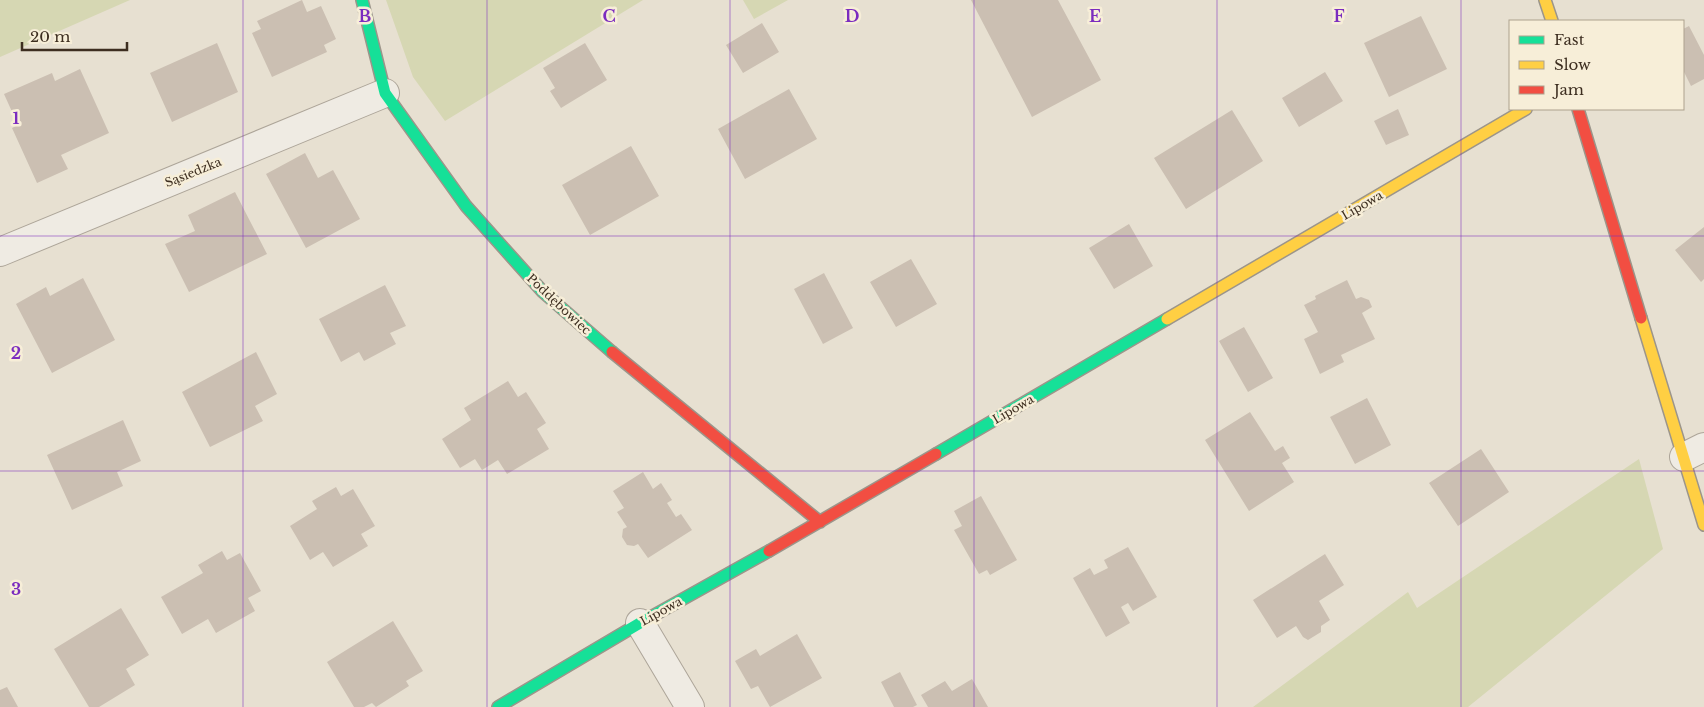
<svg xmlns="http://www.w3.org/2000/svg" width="1704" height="707" viewBox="0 0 1704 707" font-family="'Libre Baskerville',serif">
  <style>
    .green { fill: #d6d7b3 }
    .building { fill: #cbbfb2 }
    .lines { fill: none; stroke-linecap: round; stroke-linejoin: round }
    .street-casing { stroke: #ada599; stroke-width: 30 }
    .fast-casing { stroke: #9c958a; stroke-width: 14 }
    .slow-casing { stroke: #9c958a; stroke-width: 14 }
    .jam-casing { stroke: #9c958a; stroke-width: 14 }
    .street { stroke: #efebe3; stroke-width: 28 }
    .fast { stroke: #16e098; stroke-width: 11 }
    .slow { stroke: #ffcf43; stroke-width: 11 }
    .jam { stroke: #f24e42; stroke-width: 11 }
    .grid { fill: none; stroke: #7b2cbf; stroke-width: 1; stroke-opacity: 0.55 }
    .labels { text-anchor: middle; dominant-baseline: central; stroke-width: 5; stroke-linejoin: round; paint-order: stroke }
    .street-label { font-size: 12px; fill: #3d2e20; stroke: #f7eed8 }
    .grid-label { font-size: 16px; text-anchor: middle; font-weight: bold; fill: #7b2cbf; stroke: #f7eed8; stroke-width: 5; stroke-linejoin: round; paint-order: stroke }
  </style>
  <rect width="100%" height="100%" fill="#e7e0d1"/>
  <path class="green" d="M0 0H130L0 57Z
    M386 0H643L445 121 413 77Z
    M743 0H788L754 19Z
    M1639 459 1663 549 1468 707H1253L1408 592 1417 608Z"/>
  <path class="building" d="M302 0 307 12 321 6 336 39 324 45 327 52 272 77 252 33 261 29 257 21Z
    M971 0H1058L1101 80 1032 117Z
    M1421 16 1447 69 1389 97 1364 43Z
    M762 23 779 52 743 73 726 45Z
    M1689 26 1704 55V79L1691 86 1683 70V29Z
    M217 43 238 92 172 122 150 73Z
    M585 43 607 80 561 108 550 91 555 88 543 68Z
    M80 69 109 133 61 155 68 169 37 183 12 128 18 125 4 94 52 73 55 81Z
    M1325 72 1343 101 1299 127 1282 98Z
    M789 89 817 139 745 179 718 129Z
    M1398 109 1409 135 1386 145 1374 121Z
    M1232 110 1263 161 1186 209 1154 158Z
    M631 146 659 196 590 235 562 185Z
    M305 153 318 178 333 170 360 219 306 248 266 174Z
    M235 192 267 254 189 292 165 244 195 231 188 215Z
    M1129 224 1153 266 1114 289 1089 248Z
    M1704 227V279L1701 282 1675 250Z
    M911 259 937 304 896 327 870 282Z
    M824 273 853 328 823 344 794 289Z
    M83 278 115 340 52 373 16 304 46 287 50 296Z
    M1347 280 1356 299 1361 297 1369 300 1372 307 1362 313 1375 339 1341 355 1344 362 1320 374 1304 339 1318 332 1304 305 1316 299 1315 296Z
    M385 285 406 326 390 333 396 344 364 361 359 352 341 362 319 319Z
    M1244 327 1273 378 1248 392 1219 341Z
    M256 352 277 394 255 406 263 421 210 447 182 392Z
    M508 381 518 397 526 392 546 423 537 429 549 449 507 474 498 460 482 470 475 459 460 468 442 439 471 420 464 408Z
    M1367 398 1391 445 1355 464 1330 417Z
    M1250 412 1275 451 1283 446 1290 458 1282 463 1294 482 1249 511 1205 440Z
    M123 420 141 461 117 472 123 486 72 510 47 455Z
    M1481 449 1509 492 1458 526 1429 483Z
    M643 472 653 489 661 483 672 500 667 503 676 517 681 514 692 530 648 558 638 544 634 546 627 545 622 537 623 529 627 527 617 512 624 508 613 491Z
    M336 487 341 496 353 489 375 526 361 534 368 546 333 567 323 552 310 560 290 526 317 509 312 501Z
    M981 496 1017 560 990 575 987 570 979 574 954 530 962 526 954 511Z
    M1128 547 1157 597 1133 611 1128 603 1121 607 1130 623 1106 637 1073 578 1090 568 1094 575 1108 568 1104 560Z
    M222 551 227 560 240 553 261 591 248 598 255 611 216 633 208 619 182 634 161 597 203 573 198 565Z
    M1325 554 1344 585 1319 601 1330 620 1321 626V632L1308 640 1303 637 1296 626 1277 638 1253 600Z
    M121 608 149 655 126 669 135 685 99 707H89L54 649Z
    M393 621 423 671 406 681 409 686 376 707 372 703 364 707H354L327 662Z
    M797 634 822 678 770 707 758 686 751 689 735 661 756 649 760 656Z
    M900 672 917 705 913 707H894L881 682Z
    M972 679 988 707H928L921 695 945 681 952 691Z
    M7 687 18 707H0V690Z"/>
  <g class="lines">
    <g class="street-casing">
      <path id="street" d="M0 252 385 93
        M1684 457 1704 447
        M640 623 690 707"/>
    </g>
    <g class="fast-casing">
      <path id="fast" d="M362 0 385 93 466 206 543 292 612 352
        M936 454 1167 319
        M498 707 640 623 769 551"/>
    </g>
    <g class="slow-casing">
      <path id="slow" d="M1545 0 1552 21
        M1641 318 1704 525
        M1167 319 1526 109"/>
    </g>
    <g class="jam-casing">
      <path id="jam" d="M1578 109 1641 318
        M612 352 820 522
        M769 551 936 454"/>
    </g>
    <use href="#street" class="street"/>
    <use href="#fast" class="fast"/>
    <use href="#slow" class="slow"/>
    <use href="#jam" class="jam"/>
  </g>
  <path class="grid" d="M243 0V707M487 0V707M730 0V707M974 0V707M1217 0V707M1461 0V707M0 236H1704M0 471H1704"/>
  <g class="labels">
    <g class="street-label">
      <text transform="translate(193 172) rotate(-22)">Sąsiedzka</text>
      <text transform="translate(1362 205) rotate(-30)">Lipowa</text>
      <text transform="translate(559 304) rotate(43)">Poddębowiec</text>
      <text transform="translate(1013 409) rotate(-30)">Lipowa</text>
      <text transform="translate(661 611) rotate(-29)">Lipowa</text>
    </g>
  </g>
  <g class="grid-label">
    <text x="365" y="22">B</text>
    <text x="609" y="22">C</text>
    <text x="852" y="22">D</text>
    <text x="1095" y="22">E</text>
    <text x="1339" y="22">F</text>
    <text x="16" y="124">1</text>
    <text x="16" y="359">2</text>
    <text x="16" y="595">3</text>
  </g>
  <rect x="1509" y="20" width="175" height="90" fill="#f7eed8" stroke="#ada18e"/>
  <rect x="1519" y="36" width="25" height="8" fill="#16e098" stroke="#ada18e"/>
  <text x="1554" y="45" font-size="15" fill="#3d2e20">Fast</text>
  <rect x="1519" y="61" width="25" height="8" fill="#ffcf43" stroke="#ada18e"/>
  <text x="1554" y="70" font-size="15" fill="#3d2e20">Slow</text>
  <rect x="1519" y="86" width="25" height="8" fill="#f24e42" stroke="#ada18e"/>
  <text x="1554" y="95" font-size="15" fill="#3d2e20">Jam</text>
  <path d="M22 42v8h105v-8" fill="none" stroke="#3d2e20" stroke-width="2.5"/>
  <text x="30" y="42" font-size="15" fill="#3d2e20" stroke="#f7eed8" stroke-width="4" paint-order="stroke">20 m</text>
</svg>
